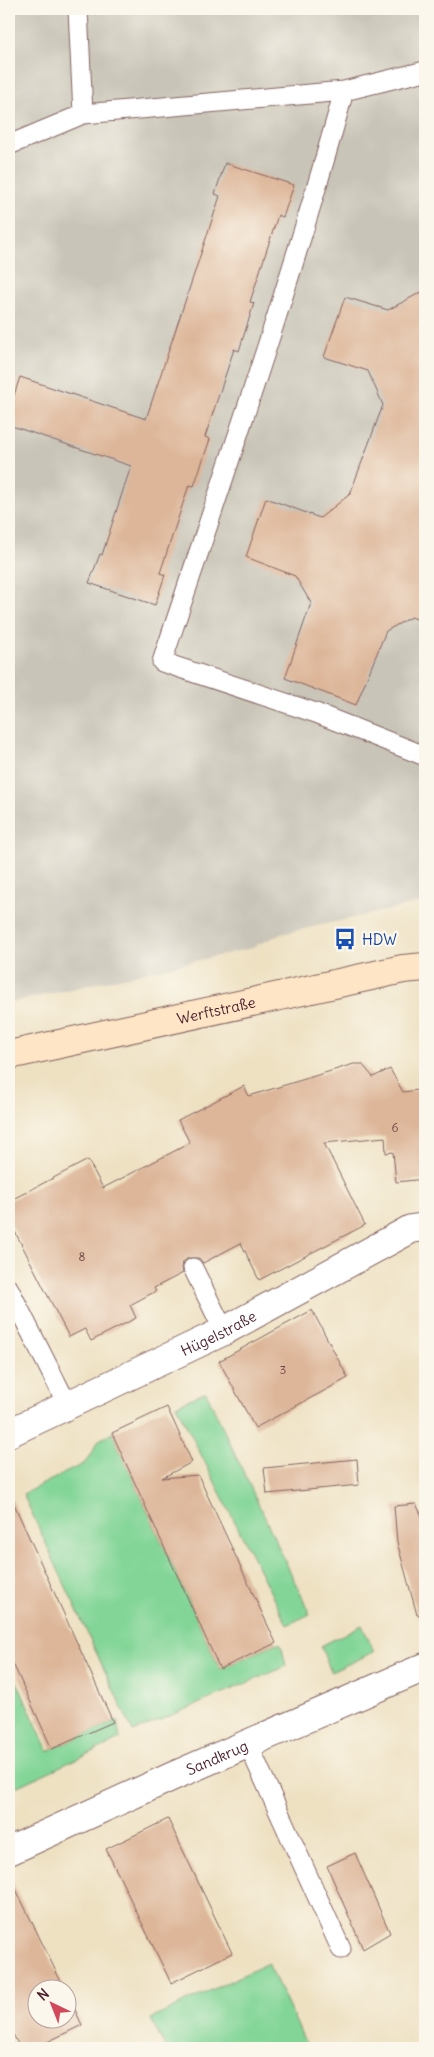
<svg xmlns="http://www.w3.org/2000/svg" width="434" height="2057" viewBox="0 0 434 2057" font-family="Delius,sans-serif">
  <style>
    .industrial { fill: #c9c4b8 }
    .green { fill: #82d597; stroke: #667a61 }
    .building { fill: #ddb699 }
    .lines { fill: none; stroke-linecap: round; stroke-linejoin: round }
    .lane-casing { stroke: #836360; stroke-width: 21 }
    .street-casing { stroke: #836360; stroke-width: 30 }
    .secondary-casing { stroke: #836360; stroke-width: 30 }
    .lane { stroke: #fff; stroke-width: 19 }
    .street { stroke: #fff; stroke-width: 28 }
    .secondary { stroke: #fde5c5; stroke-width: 28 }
    .labels { text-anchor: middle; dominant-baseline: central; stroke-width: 4.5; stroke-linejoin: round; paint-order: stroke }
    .number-label { font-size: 12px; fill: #6f4546 }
    .transit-label { font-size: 15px; fill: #164399; stroke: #fbf7ec; text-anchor: start }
    .street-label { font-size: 15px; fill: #4a1f2b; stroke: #fbf7ec }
  </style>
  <rect width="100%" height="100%" fill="#fbf7ec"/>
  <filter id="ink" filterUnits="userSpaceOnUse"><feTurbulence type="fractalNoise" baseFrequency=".02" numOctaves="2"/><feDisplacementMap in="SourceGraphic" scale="10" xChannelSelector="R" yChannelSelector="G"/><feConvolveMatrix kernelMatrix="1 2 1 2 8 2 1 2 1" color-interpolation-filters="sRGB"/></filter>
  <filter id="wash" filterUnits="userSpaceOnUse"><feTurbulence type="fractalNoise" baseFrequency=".0096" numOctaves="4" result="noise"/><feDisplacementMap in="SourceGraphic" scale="20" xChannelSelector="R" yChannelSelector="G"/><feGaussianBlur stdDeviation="1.12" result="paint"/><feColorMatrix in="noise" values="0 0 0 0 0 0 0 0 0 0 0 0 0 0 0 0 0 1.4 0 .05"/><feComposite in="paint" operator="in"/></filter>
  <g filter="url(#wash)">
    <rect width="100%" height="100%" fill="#eee1c2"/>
    <path class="industrial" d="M9 9H425V902L281 934 248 949 9 1003Z"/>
    <path class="green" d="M206 1392 310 1614 287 1625 176 1405Z
      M112 1433 220 1669 276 1643 281 1644 286 1666 133 1732 23 1494 85 1463 99 1440Z
      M362 1625 374 1652 331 1672 321 1646Z
      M9 1664 48 1751 117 1720 120 1739 9 1790Z
      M268 1963 308 2048H165L151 2019Z"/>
    <g id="blocks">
      <path class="building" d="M225 163 294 185 283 217 278 215 250 302 254 303 239 351 234 349 205 437 210 439 194 486 189 485 160 573 165 575 155 605 89 583 100 554 102 555 131 466 9 425V411L20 377 146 419 220 196 215 194Z
        M425 290V516L421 528 425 539V622L411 617 386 631 356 705 285 678 311 603 295 576 246 557 266 498 320 518 350 494 383 405 368 371 324 357 345 297 388 310Z
        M354 1064H362L373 1077 390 1069 403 1092 425 1089V1179L396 1182 393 1152 386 1153 385 1137 324 1143 365 1225 259 1280 241 1243 203 1263 199 1258H188L183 1262 182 1268 183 1273 154 1288 156 1291 130 1305 136 1318 91 1341 85 1329 69 1337 9 1220V1201L88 1160 103 1188 190 1143 178 1120 244 1086 249 1096Z
        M312 1310 348 1378 255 1428 219 1361Z
        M167 1407 192 1462 162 1478 198 1475 276 1643 220 1669 112 1433Z
        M357 1459 359 1485 267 1494 264 1468Z
        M9 1493 113 1722 52 1749 9 1655Z
        M416 1504 425 1522V1614L417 1615 397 1542 394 1506Z
        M168 1819 232 1953 171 1983 106 1849Z
        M355 1853 390 1933 363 1949 327 1866Z
        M9 1875 65 1990H38V2020H68V1995L82 2025 35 2048H20L9 2026Z"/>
    </g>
  </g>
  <g filter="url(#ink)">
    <use href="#blocks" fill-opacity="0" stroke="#836360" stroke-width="1"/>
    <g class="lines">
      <g class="lane-casing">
        <path id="lane" d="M78 9 83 114
          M344 91C291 284 225 473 162 662L316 713 425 756
          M9 145 83 114 344 91 425 71
          M193 1268 224 1331
          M9 1289 68 1406
          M248 1744 341 1949"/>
      </g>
      <g class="street-casing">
        <g id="street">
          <path id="s1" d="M9 1433 224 1331 411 1229 425 1227"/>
          <path id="s2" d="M9 1851 171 1777 425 1667"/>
        </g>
      </g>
      <g class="secondary-casing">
        <g id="secondary">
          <path id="s3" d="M9 1055 403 969 425 967"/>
        </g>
      </g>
      <use href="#lane" class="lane"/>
      <use href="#street" class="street"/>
      <use href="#secondary" class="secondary"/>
    </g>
  </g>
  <defs>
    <g id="bus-bare" transform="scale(1.725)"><path d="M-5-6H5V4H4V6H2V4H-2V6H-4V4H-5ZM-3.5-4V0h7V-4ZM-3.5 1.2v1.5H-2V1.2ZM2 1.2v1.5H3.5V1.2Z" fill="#1a4fb4" stroke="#fbf7ec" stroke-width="2.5" paint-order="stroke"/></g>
  </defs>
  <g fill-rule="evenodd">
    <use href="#bus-bare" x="345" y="939"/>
  </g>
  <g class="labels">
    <g class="number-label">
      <text x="395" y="1127">6</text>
      <text x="82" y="1256">8</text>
      <text x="283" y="1369">3</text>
    </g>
    <g class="transit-label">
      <text x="362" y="939">HDW</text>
    </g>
    <g class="street-label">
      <text stroke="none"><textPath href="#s3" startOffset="212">Werftstraße</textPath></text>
      <text stroke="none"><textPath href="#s1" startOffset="232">Hügelstraße</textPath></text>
      <text stroke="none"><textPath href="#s2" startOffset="228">Sandkrug</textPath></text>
    </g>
  </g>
  <rect width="434" height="2057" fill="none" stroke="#fbf7ec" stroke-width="30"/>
  <g transform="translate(52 2004) rotate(317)"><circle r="24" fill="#fbf7ec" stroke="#b4a19f"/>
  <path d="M0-4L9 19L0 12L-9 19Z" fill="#d1495b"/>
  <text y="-8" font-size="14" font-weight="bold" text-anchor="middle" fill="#4a1f2b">N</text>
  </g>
</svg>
